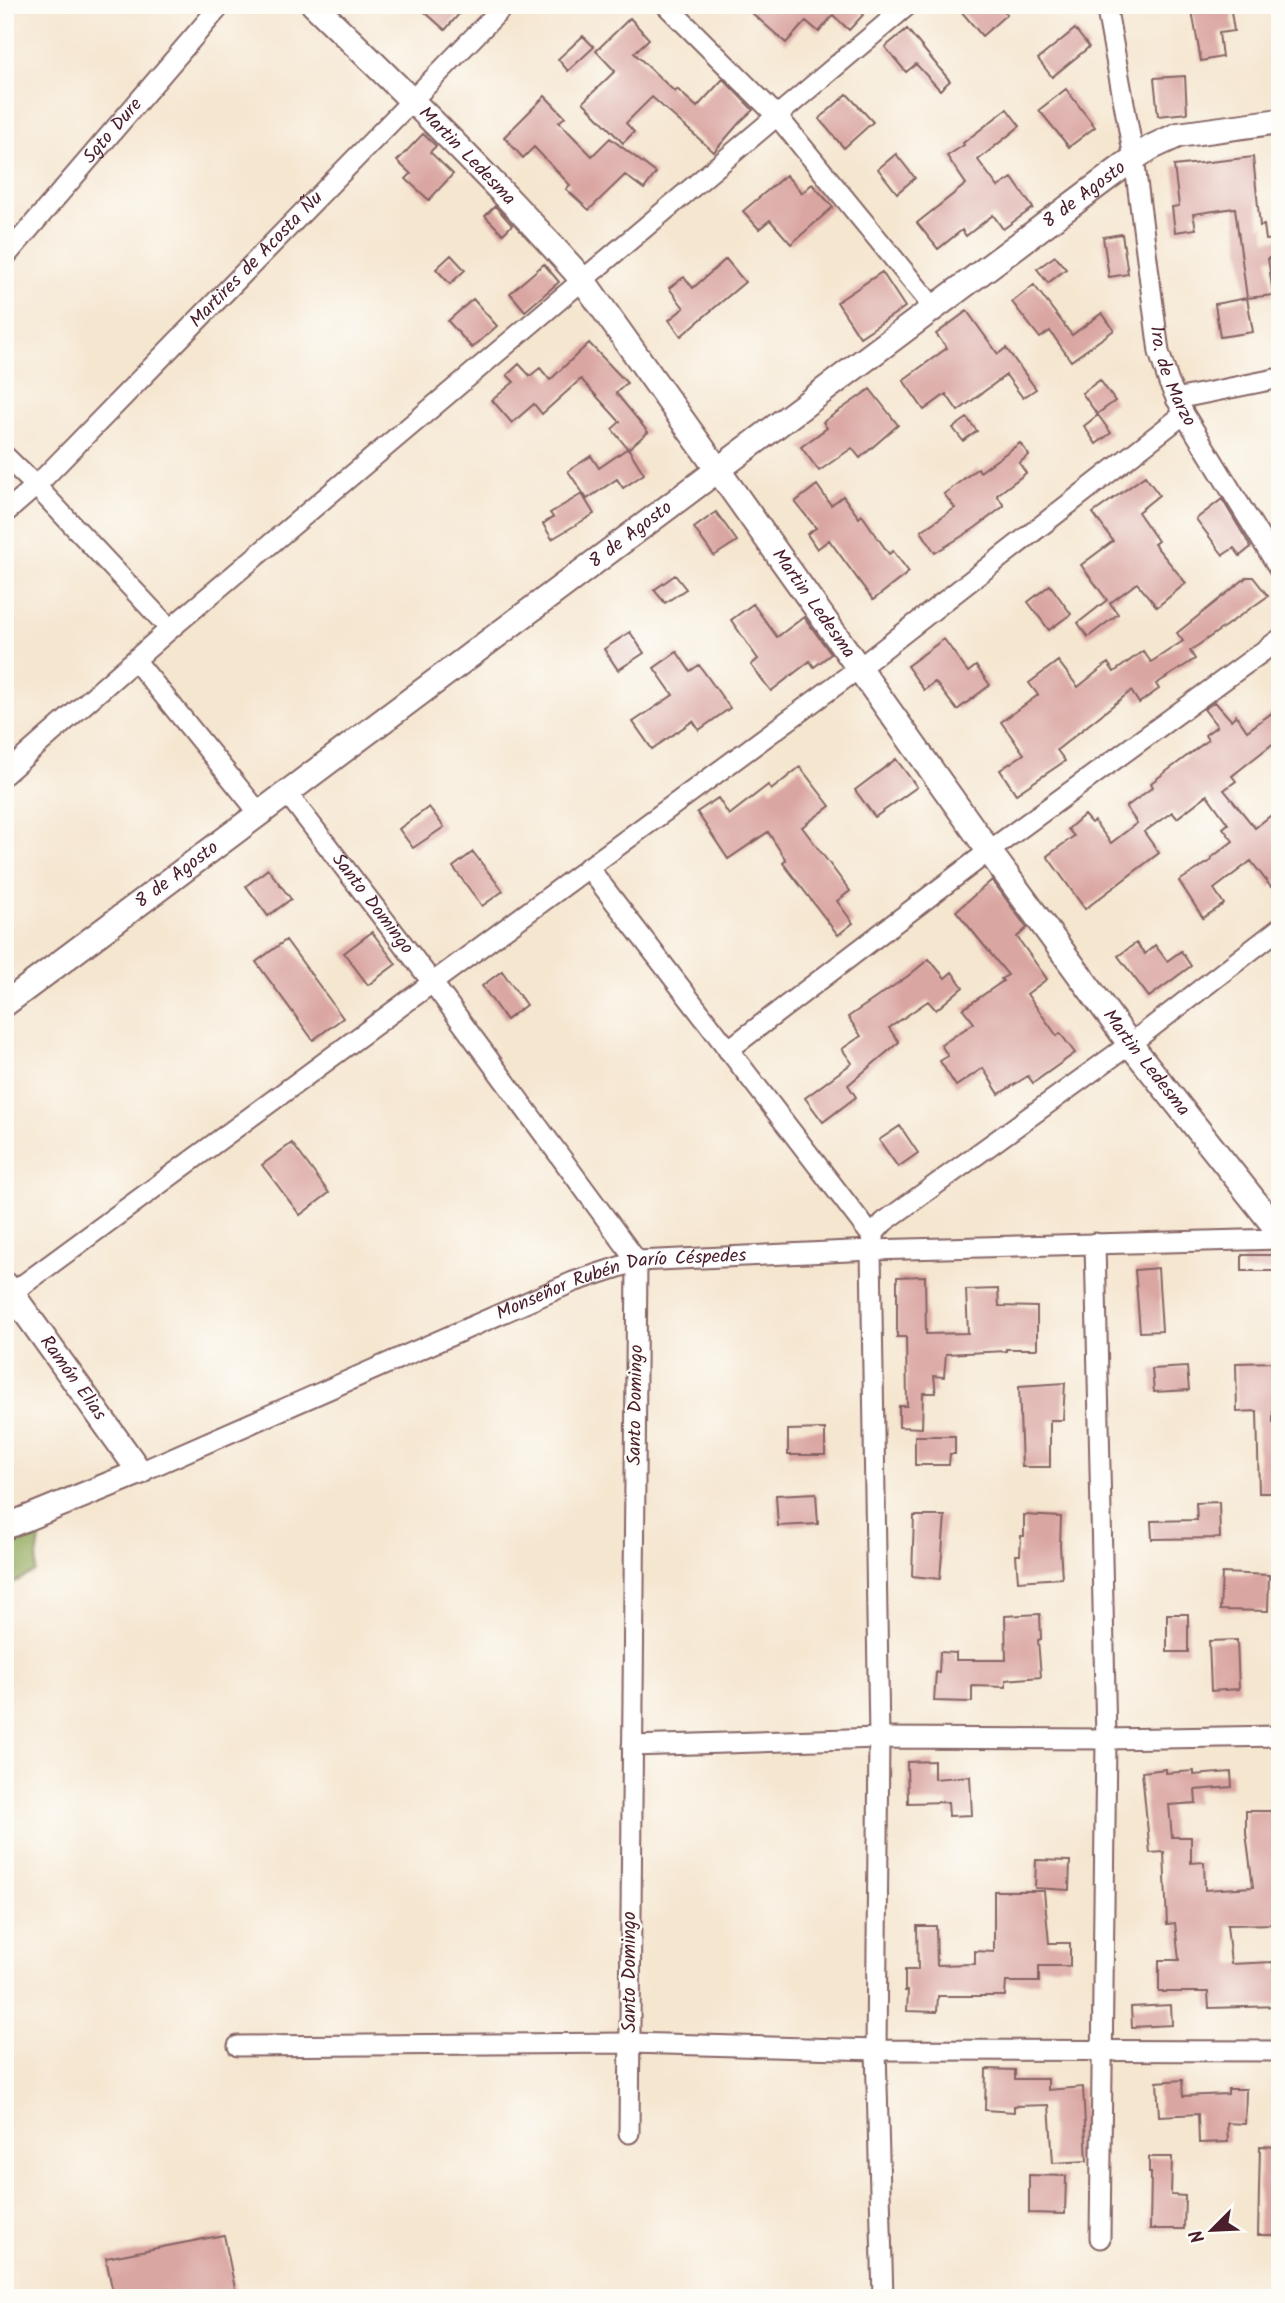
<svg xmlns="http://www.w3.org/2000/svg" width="1285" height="2303" viewBox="0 0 1285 2303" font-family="Kalam,sans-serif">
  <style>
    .forest { fill: #90a85a; stroke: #6d6442; stroke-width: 2 }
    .building { fill: #daa6a2 }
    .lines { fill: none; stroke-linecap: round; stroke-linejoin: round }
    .minor-casing { stroke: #866565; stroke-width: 23 }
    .tertiary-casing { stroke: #866565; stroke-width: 28 }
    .minor { stroke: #fff; stroke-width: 19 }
    .tertiary { stroke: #fff; stroke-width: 24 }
    .labels { text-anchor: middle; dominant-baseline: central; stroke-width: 5; stroke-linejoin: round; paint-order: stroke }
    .street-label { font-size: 19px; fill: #4a1f2b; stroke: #fdfcf7 }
  </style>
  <rect width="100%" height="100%" fill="#fdfcf7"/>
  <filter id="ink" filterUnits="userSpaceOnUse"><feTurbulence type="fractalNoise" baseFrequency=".0143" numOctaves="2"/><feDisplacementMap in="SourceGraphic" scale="14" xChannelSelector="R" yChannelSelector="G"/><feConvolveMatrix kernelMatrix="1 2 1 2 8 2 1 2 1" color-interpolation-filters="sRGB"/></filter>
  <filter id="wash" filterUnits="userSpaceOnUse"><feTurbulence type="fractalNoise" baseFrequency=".00686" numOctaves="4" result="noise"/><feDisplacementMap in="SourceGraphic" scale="28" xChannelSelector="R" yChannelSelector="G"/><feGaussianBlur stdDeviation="1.57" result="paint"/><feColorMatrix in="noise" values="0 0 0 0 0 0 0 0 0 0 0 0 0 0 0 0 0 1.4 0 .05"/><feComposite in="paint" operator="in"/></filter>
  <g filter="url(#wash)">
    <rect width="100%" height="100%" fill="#f5e6d0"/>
    <path class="forest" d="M5 1507 40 1539 35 1572 5 1587Z"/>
    <g id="blocks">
      <path class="building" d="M417 5H467L445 30Z
        M743 5H853L863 15 849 30 833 15 819 32 806 21 786 43Z
        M956 5H999L1007 14 982 36Z
        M1209 5H1230L1234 31 1219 33 1222 57 1201 61 1192 11 1210 8Z
        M630 18 649 39 634 53 675 92 677 89 697 107 723 79 753 110 739 123 714 152 652 97 626 123 634 132 623 143 583 102 615 71 596 51Z
        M907 29 950 81 940 90 916 64 906 72 885 47Z
        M1075 29 1089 47 1052 77 1038 59Z
        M583 36 594 47 568 71 558 59Z
        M1185 76 1187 113 1158 116 1154 78Z
        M1066 89 1095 127 1069 147 1039 110Z
        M847 94 873 122 844 148 819 119Z
        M545 96 565 117 559 122 592 156 610 138 656 173 644 189 625 175 589 210 566 189 570 185 534 147 523 158 504 137Z
        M1007 109 1020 126 978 160 998 187 1012 178 1033 208 1003 229 993 215 966 236 962 230 938 249 917 223 966 184 947 156 964 145 963 143Z
        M423 134 436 146 430 152 453 174 429 200 406 179 411 174 397 161Z
        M896 154 915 178 897 193 878 169Z
        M1253 157 1260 226 1264 225 1266 240 1280 239V257L1268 258 1273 295 1247 298 1235 208 1193 214 1196 229 1175 232 1172 207 1179 206 1174 166Z
        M786 175 802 193 812 184 833 207 791 244 770 220 759 229 743 211Z
        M495 206 512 225 503 234 485 216Z
        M1122 234 1128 274 1109 277 1103 237Z
        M451 255 465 270 450 284 436 269Z
        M1055 256 1066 269 1048 283 1037 269Z
        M726 259 745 282 681 336 669 320 684 308 669 288 684 277 693 288Z
        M544 264 559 282 525 311 510 293Z
        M882 272 905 307 860 337 837 302Z
        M1034 285 1072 335 1102 313 1114 330 1071 361 1050 331 1040 338 1012 302Z
        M1247 298 1253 332 1220 337 1215 304Z
        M473 299 497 326 472 348 448 321Z
        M967 311 998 354 1006 348 1036 389 1023 398 1006 375 958 411 946 394 924 410 903 380 947 348 936 334Z
        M589 343 627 383 616 393 648 432 628 449 612 429 620 422 581 379 542 414 534 404 512 423 492 400 514 382 507 375 519 364 530 376 540 368 550 380Z
        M1100 380 1115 401 1097 414 1082 393Z
        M870 389 898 425 860 458 852 448 819 471 801 447 827 428 823 422Z
        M1098 415 1111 433 1096 444 1084 426Z
        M967 418 977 431 963 441 953 428Z
        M1020 443 1029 455 1019 463 1026 473 997 495 1004 506 975 528 935 553 921 531 955 508 944 494 978 468 980 472Z
        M628 448 644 474 623 488 617 479 587 499 568 471 591 456 599 468Z
        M1145 476 1159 495 1138 512 1158 541 1154 544 1186 583 1157 607 1137 583 1110 603 1118 614 1088 637 1078 623 1107 600 1081 565 1113 541 1093 513Z
        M817 485 831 505 843 496 859 518 862 515 889 554 893 551 909 572 873 600 829 540 817 549 807 534 816 528 795 502Z
        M582 494 594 514 552 539 543 524 553 517 550 513Z
        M1222 499 1251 547 1240 556 1234 548 1223 555 1196 519Z
        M716 512 737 541 714 556 694 528Z
        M675 575 686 589 665 603 654 590Z
        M1247 577H1253L1268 596 1190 651 1195 659 1156 684 1159 689 1139 703 1131 691 1057 750 1065 761 1016 794 1000 770 1024 754 1001 722 1038 695 1029 683 1058 661 1078 687 1108 663 1114 672 1143 651 1151 662 1183 641 1177 633Z
        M1050 585 1071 614 1049 630 1028 602Z
        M753 604 777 637 804 617 831 654 814 667 810 661 771 691 751 665 758 659 731 620Z
        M630 632 644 653 618 670 604 649Z
        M944 639 968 672 976 666 990 685 957 710 935 682 924 690 907 666Z
        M677 652 690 671 699 665 730 708 699 730 693 721 652 749 633 722 673 695 654 668Z
        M1215 702 1231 720 1236 715 1247 731 1280 707V738L1232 776 1236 781 1224 790 1255 828 1280 808V880L1271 887 1251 861 1214 889 1224 904 1203 918 1179 881 1212 860 1211 858 1233 841 1223 828 1228 824 1207 795 1177 818 1172 812 1144 832 1159 853 1085 909 1047 856 1074 836 1068 829 1084 815 1091 823 1094 821 1111 843 1137 823 1126 807 1153 787 1151 783 1208 740 1205 735 1217 726 1204 709Z
        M896 759 917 787 875 817 855 790Z
        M800 767 830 806 802 827 850 891 837 901 853 923 838 935 783 863 786 860 768 832 728 859 697 812 718 798 729 815 768 785 771 790Z
        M429 807 444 827 413 848 399 829Z
        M473 852 503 891 482 906 453 867Z
        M268 869 291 899 268 916 246 886Z
        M992 880 1027 928 1017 937 1047 979 1027 994 1057 1036 1060 1033 1075 1053 1033 1083 1028 1076 999 1094 983 1068 956 1086 940 1061 948 1056 941 1045 974 1023 963 1009 1003 981 1001 979 1008 975 956 911Z
        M372 932 396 964 368 985 344 953Z
        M286 940 343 1018 313 1040 256 962Z
        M1136 943 1145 954 1155 945 1167 961 1181 951 1191 966 1149 997 1118 956Z
        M929 959 945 978 952 972 963 987 936 1010 928 1001 889 1028 899 1042 848 1085 856 1097 823 1122 805 1098 852 1063 842 1049 861 1036 848 1017 908 976Z
        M502 971 526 1005 506 1020 482 986Z
        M900 1126 918 1153 898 1167 879 1140Z
        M292 1143 329 1193 300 1215 262 1165Z
        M1242 1255H1280V1271H1242Z
        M1158 1268 1162 1331 1140 1332 1135 1270Z
        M925 1276 926 1334 968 1333 966 1290 998 1289 999 1306 1037 1307V1349H1006V1351L946 1354 944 1377 934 1376 936 1393H923L922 1428 899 1427V1406H907L906 1337H897V1277Z
        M1278 1362 1280 1393H1273V1423L1280 1424V1493H1259L1257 1411 1237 1412 1236 1363Z
        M1187 1367 1189 1390 1154 1392 1152 1369Z
        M1065 1383 1063 1420H1050V1467H1022L1019 1386Z
        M825 1429V1455H788V1430Z
        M915 1436H955V1454H950L949 1465H915Z
        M816 1493 818 1524 778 1526 776 1495Z
        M1219 1502 1220 1538 1152 1539 1151 1521 1197 1520 1196 1503Z
        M1024 1515 1061 1517 1060 1546 1062 1578 1018 1581 1016 1555H1020L1021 1536H1024Z
        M914 1516H945L940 1579 912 1576Z
        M1222 1573 1269 1575 1268 1611 1220 1610Z
        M1040 1614 1041 1639 1038 1640 1041 1677 1006 1680V1687L972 1686V1702L934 1701 936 1672 939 1673 940 1652 956 1653V1660H1006L1005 1616Z
        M1167 1614H1188V1652H1167Z
        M1237 1640 1239 1689 1211 1691 1209 1641Z
        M934 1761V1779L970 1776 972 1815 949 1816 948 1802 908 1803 907 1762Z
        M1166 1769V1773L1194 1771V1775L1231 1772 1232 1787 1195 1790 1196 1803 1169 1805 1172 1837H1191V1863L1204 1862 1205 1890 1253 1887 1246 1833V1811H1279L1278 1924 1227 1925 1231 1964 1273 1962V1970H1280V2006L1209 2008 1208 1992H1159V1960H1179L1175 1923 1167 1924 1164 1852 1150 1853 1142 1772Z
        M1036 1860 1070 1861 1069 1890 1035 1888Z
        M994 1891H1044L1049 1943H1070V1966H1039V1982H1006L1005 1996H938L937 2012 907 2011 908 1991H905V1970H918L917 1926H936L937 1965 975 1964V1951L994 1952Z
        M1171 2005 1172 2025 1132 2027 1131 2007Z
        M986 2069 1015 2070V2079H1048V2090L1083 2087 1087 2161 1053 2163 1049 2105 1014 2106V2112L985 2110Z
        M1182 2080 1183 2096 1228 2094V2089H1246L1245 2124 1227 2123 1228 2142 1199 2143 1198 2114 1159 2116 1157 2082Z
        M1260 2146 1280 2147V2235H1258Z
        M1149 2157H1172L1171 2195 1185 2196 1184 2229H1150L1151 2173H1149Z
        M1029 2175 1066 2176 1065 2214 1029 2213Z
        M224 2235 237 2298H114L106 2258Z"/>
    </g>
  </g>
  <g filter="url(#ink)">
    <use href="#blocks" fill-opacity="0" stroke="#866565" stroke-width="2"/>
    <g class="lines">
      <g class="minor-casing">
        <g id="minor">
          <path d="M666 5 778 117 934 308"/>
          <path id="s1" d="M1106 5 1134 158 1159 352 1169 383 1184 414 1280 570"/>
          <path id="s2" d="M5 257 221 5"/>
          <path d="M1176 399 1280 378"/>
          <path d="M5 456 36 486 170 629"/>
          <path id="s3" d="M5 513 36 486 505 5"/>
          <path d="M135 660 260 814"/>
          <path d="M5 774 170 629 908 5"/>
          <path id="s4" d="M287 793 432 982 637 1261 629 2133"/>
          <path d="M588 867 874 1239"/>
          <path d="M728 1050 989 851 1280 639"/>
          <path d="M1095 1243 1106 1739 1100 2238"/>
          <path d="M5 1298 859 668 1184 414"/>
          <path id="s5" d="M140 1472 573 1282 637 1261 871 1250 1280 1239"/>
          <path d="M632 1746 879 1738 1106 1739 1280 1736"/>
          <path d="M238 2046 630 2043 876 2050 1280 2051"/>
          <path d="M883 2298 876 2050 879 1738 871 1250 875 1232 884 1222 1130 1044 1280 928"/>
        </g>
      </g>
      <g class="tertiary-casing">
        <g id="tertiary">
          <path id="s6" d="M314 5C406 94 497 183 582 279L989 851 1130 1044 1280 1233"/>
          <path id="s7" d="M5 1004 1134 158 1152 147 1178 135 1280 121"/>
          <path id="s8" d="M5 1284 140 1472 5 1527"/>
        </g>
      </g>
      <use href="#minor" class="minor"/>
      <use href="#tertiary" class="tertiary"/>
    </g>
  </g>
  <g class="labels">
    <g class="street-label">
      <text stroke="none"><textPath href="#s2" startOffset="166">Sgto Dure</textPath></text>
      <text stroke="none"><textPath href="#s6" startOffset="215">Martin Ledesma</textPath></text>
      <text stroke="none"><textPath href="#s7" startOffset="1349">8 de Agosto</textPath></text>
      <text stroke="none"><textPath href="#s3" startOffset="357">Martires de Acosta Ñu</textPath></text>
      <text stroke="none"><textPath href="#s1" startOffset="378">1ro. de Marzo</textPath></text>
      <text stroke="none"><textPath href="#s7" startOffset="782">8 de Agosto</textPath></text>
      <text stroke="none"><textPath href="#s6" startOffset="782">Martin Ledesma</textPath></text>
      <text stroke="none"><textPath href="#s7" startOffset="215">8 de Agosto</textPath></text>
      <text stroke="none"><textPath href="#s4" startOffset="140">Santo Domingo</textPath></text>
      <text stroke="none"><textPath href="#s6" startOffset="1349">Martin Ledesma</textPath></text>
      <text stroke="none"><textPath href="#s5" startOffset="520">Monseñor Rubén Darío Céspedes</textPath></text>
      <text stroke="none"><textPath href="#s8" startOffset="116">Ramón Elias</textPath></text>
      <text transform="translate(636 1405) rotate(-89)">Santo Domingo</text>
      <text transform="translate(630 1972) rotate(-90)">Santo Domingo</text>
    </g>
  </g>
  <rect width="1285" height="2303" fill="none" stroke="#fdfcf7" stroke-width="28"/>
  <g transform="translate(1212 2230) rotate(246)" stroke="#fdfcf7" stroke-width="5" paint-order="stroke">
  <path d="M0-5L12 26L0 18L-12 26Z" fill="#4a1f2b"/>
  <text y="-10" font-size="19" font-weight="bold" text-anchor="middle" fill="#4a1f2b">N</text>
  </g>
</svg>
